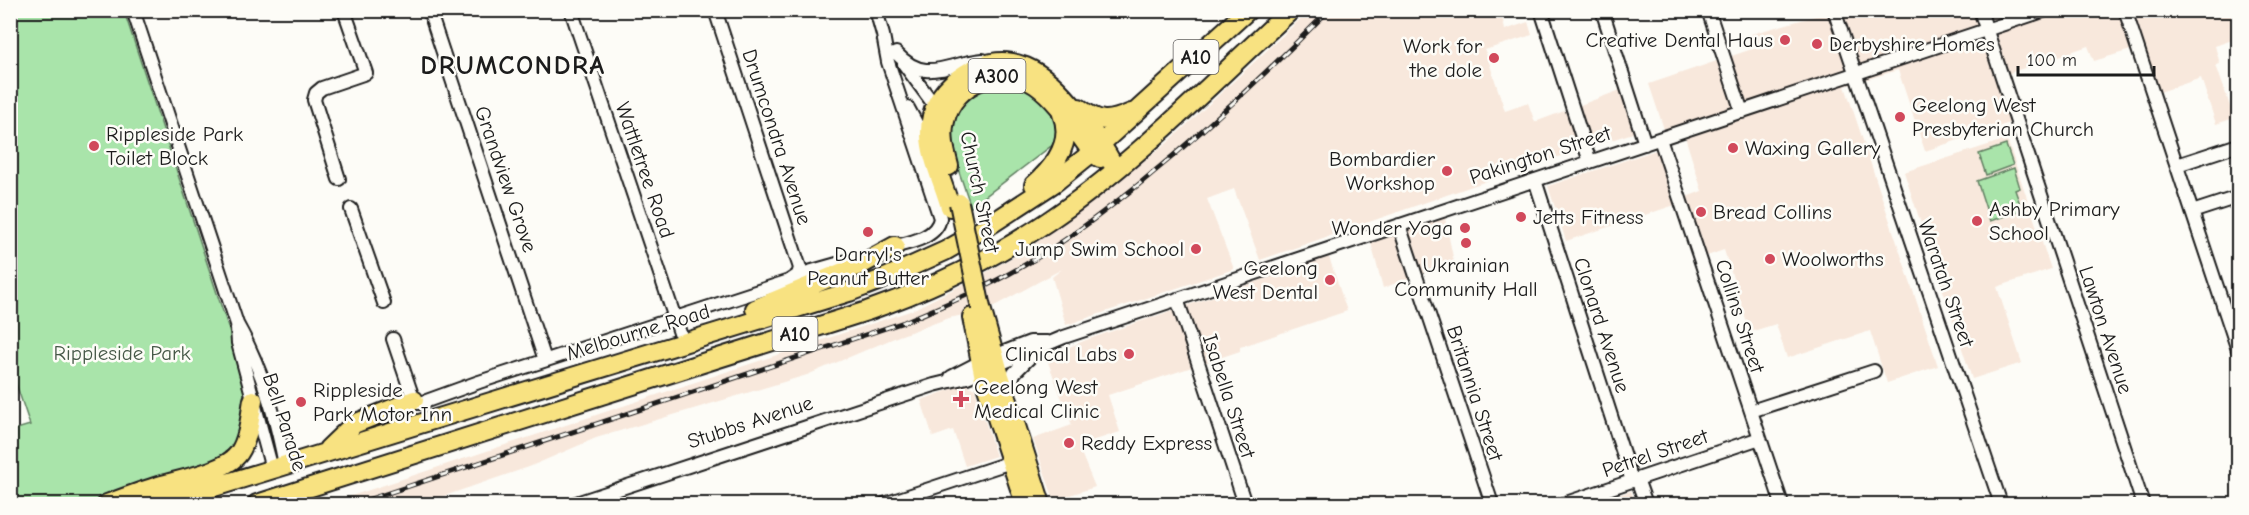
<svg xmlns="http://www.w3.org/2000/svg" width="2249" height="515" viewBox="0 0 2249 515" font-family="'Comic Neue',sans-serif">
  <style>
    .built { fill: #f8e8dc }
    .green { fill: #a9e4aa; stroke: #628063; stroke-width: 1.5 }
    .lines { fill: none; stroke-linecap: round; stroke-linejoin: round }
    .minor-casing { stroke: #1c1c1c; stroke-width: 16 }
    .highway-casing { stroke: #1c1c1c; stroke-width: 22 }
    .minor { stroke: #fdfcf7; stroke-width: 12 }
    .highway { stroke: #f8e281; stroke-width: 18 }
    .rail-casing { stroke: #1c1c1c; stroke-width: 5 }
    .rail { stroke: #fdfcf7; stroke-width: 3; stroke-dasharray: 9; stroke-linecap: butt }
    .highway-bridge-casing { stroke: #1c1c1c; stroke-width: 22; stroke-linecap: butt }
    .highway-bridge { stroke: #f8e281; stroke-width: 18 }
    .poi-dot { fill: #d1495b; stroke: #fdfcf7; stroke-width: 2 }
    .labels { text-anchor: middle; dominant-baseline: central; stroke-width: 5; stroke-linejoin: round; paint-order: stroke }
    .shield { fill: #fdfcf7; stroke: #605f5e; stroke-width: 1.5 }
    .shield-label { font-size: 20px; font-weight: bold; fill: #1c1c1c }
    .poi-label { font-size: 21px; fill: #1c1c1c; stroke: #fdfcf7; text-anchor: start }
    .street-label { font-size: 21px; fill: #1c1c1c; stroke: #fdfcf7 }
    .park-label { font-size: 21px; fill: #465847; stroke: #fdfcf7 }
    .district-label { font-size: 27px; font-weight: bold; letter-spacing: 1.5px; fill: #1c1c1c; stroke: #fdfcf7 }
  </style>
  <rect width="100%" height="100%" fill="#fdfcf7"/>
  <filter id="ink" filterUnits="userSpaceOnUse"><feTurbulence type="fractalNoise" baseFrequency=".0167" numOctaves="2"/><feDisplacementMap in="SourceGraphic" scale="12" xChannelSelector="R" yChannelSelector="G"/><feConvolveMatrix kernelMatrix="1 2 1 2 8 2 1 2 1" color-interpolation-filters="sRGB"/></filter>
  <g filter="url(#ink)">
    <path class="built" d="M1468 10 1469 12 1501 11 1505 30 1528 22 1532 35 1485 50 1505 111 1528 103 1535 122 1623 89 1636 132 1524 168 1260 260 1234 189 1207 199 1234 269 1066 325 1052 277 1062 269 987 310 949 318 899 336 807 375 596 438 529 467 421 504H327L910 311 978 277 1029 248 1165 145 1309 11Z
      M1833 11H2238V38L2215 46 2220 64 2216 65 2234 118 2216 124 2201 78 2160 92 2144 46 2094 61 2088 46 1995 78 2010 123 1925 151 1898 70 1845 86 1938 366 1887 383 1870 331 1787 358 1776 324 1750 332 1724 250 1704 257 1684 198 1702 191 1681 124 1664 129 1649 84 1755 48 1751 34Z
      M2007 139 2051 269 1997 287 2022 363 1972 379 1904 172Z
      M1659 149 1678 204 1566 241 1548 186Z
      M1445 218 1454 262 1383 288 1371 243Z
      M1329 257 1347 311 1240 347V351L1108 395 1120 432 1089 442 1079 448 1095 487 1054 500 1033 439 1072 425 1046 357 1086 340Z
      M966 384 975 389 996 456 965 466 953 430 933 437 921 400Z
      M1631 491 1636 504H1589Z"/>
    <path class="green" d="M11 11H124L238 357 246 402 238 442 218 458 91 504H11L10 431 30 425 10 366Z
      M1012 82 1036 93 1060 121 1059 142 1050 147 971 207 956 163 950 134 961 103 978 88Z
      M2006 145 2013 165 1986 175 1979 154Z
      M2014 168 2020 188 2015 190 2022 210 1990 221 1977 181Z"/>
    <g class="lines">
      <g class="minor-casing">
        <path id="minor" d="M133 10 237 324C261 366 276 417 285 465
          M429 10 545 360
          M571 10 683 342
          M715 10 800 268 798 275
          M876 10 883 35 888 62 940 218C937 239 906 243 889 248
          M1541 10 1590 162
          M1602 10 1645 144
          M1708 10 1742 112
          M1834 10 2001 504
          M1980 10 2143 504
          M2125 10 2238 350
          M896 53C926 85 947 63 983 60
          M904 64 935 106
          M908 108 928 145
          M1660 139 1782 504
          M2177 165 2238 145
          M339 179 314 100 316 93 322 88 366 73 344 10
          M1535 180 1632 481
          M351 209 384 303
          M2192 212 2238 197
          M1399 225 1492 504
          M1177 299 1245 504
          M237 328 238 343 272 469
          M393 339 413 398 417 403H421L479 382 789 281 798 275 858 258
          M994 356 1030 342H1047
          M997 365 1064 337 2046 10
          M951 377 980 362
          M1007 397 1014 373 1031 356
          M1751 411 1874 371
          M1637 479 1646 504
          M573 504 934 385 967 377 982 371
          M884 504 1011 462
          M1563 504 1760 438"/>
      </g>
      <g class="highway-casing">
        <path id="highway" d="M1079 108C1099 123 1108 123 1131 113
          M949 166C945 151 941 136 945 121 953 82 1004 63 1036 85 1059 101 1075 130 1092 152L1100 158
          M1034 185C1053 168 1074 142 1062 114
          M950 207C944 185 929 154 930 132 930 110 941 91 959 78 1009 42 1047 73 1078 113 1093 131 1105 149 1116 170
          M981 308 1000 376 1041 504
          M755 309 862 264 895 246
          M972 317 984 378 1025 504
          M328 449 354 424 414 400
          M107 504C123 498 139 492 155 487 177 480 226 472 239 453 249 438 250 417 253 400
          M159 504 849 292 883 279 945 251 985 228 1054 183 1085 158 1248 10
          M257 504 867 311C930 289 991 260 1047 222 1134 164 1213 81 1291 10"/>
      </g>
      <use href="#minor" class="minor"/>
      <use href="#highway" class="highway"/>
      <g class="rail-casing">
        <path id="rail" d="M355 504 904 322C945 305 985 288 1023 266 1064 243 1101 214 1138 185 1207 129 1267 73 1329 10"/>
      </g>
      <use href="#rail" class="rail"/>
      <g class="highway-bridge-casing">
        <path id="highway-bridge" d="M959 203 981 308"/>
      </g>
      <use href="#highway-bridge" class="highway-bridge"/>
    </g>
  </g>
  <g class="poi-dot">
    <circle cx="1785" cy="40" r="6"/>
    <circle cx="1817" cy="44" r="6"/>
    <circle cx="1494" cy="58" r="6"/>
    <circle cx="1900" cy="117" r="6"/>
    <circle cx="94" cy="146" r="6"/>
    <circle cx="1733" cy="148" r="6"/>
    <circle cx="1447" cy="171" r="6"/>
    <circle cx="1701" cy="212" r="6"/>
    <circle cx="1521" cy="217" r="6"/>
    <circle cx="1977" cy="221" r="6"/>
    <circle cx="1465" cy="228" r="6"/>
    <circle cx="868" cy="232" r="6"/>
    <circle cx="1466" cy="243" r="6"/>
    <circle cx="1196" cy="249" r="6"/>
    <circle cx="1770" cy="259" r="6"/>
    <circle cx="1330" cy="280" r="6"/>
    <circle cx="1129" cy="354" r="6"/>
    <path d="M958 390h6v6h6v6h-6v6h-6v-6h-6v-6h6z"/>
    <circle cx="301" cy="402" r="6"/>
    <circle cx="1069" cy="443" r="6"/>
  </g>
  <g class="labels">
    <g class="shield">
      <rect x="1173.5" y="40" width="45" height="34" rx="4.5"/>
      <rect x="968.5" y="59" width="57" height="34" rx="4.5"/>
      <rect x="772.5" y="317" width="45" height="34" rx="4.5"/>
    </g>
    <g class="shield-label">
      <text x="1196" y="57">A10</text>
      <text x="997" y="76">A300</text>
      <text x="795" y="334">A10</text>
    </g>
    <g class="poi-label">
      <text x="1773" y="40" text-anchor="end">Creative Dental Haus</text>
      <text x="1829" y="44">Derbyshire Homes</text>
      <text x="1482" y="46" text-anchor="end">Work for<tspan x="1482" dy="24">the dole</tspan></text>
      <text x="1912" y="105">Geelong West<tspan x="1912" dy="24">Presbyterian Church</tspan></text>
      <text x="106" y="134">Rippleside Park<tspan x="106" dy="24">Toilet Block</tspan></text>
      <text x="1745" y="148">Waxing Gallery</text>
      <text x="1435" y="159" text-anchor="end">Bombardier<tspan x="1435" dy="24">Workshop</tspan></text>
      <text x="1989" y="209">Ashby Primary<tspan x="1989" dy="24">School</tspan></text>
      <text x="1713" y="212">Bread Collins</text>
      <text x="1533" y="217">Jetts Fitness</text>
      <text x="1453" y="228" text-anchor="end">Wonder Yoga</text>
      <text x="1184" y="249" text-anchor="end">Jump Swim School</text>
      <text x="868" y="254" text-anchor="middle">Darryl's<tspan x="868" dy="24">Peanut Butter</tspan></text>
      <text x="1782" y="259">Woolworths</text>
      <text x="1466" y="265" text-anchor="middle">Ukrainian<tspan x="1466" dy="24">Community Hall</tspan></text>
      <text x="1318" y="268" text-anchor="end">Geelong<tspan x="1318" dy="24">West Dental</tspan></text>
      <text x="1117" y="354" text-anchor="end">Clinical Labs</text>
      <text x="974" y="387">Geelong West<tspan x="974" dy="24">Medical Clinic</tspan></text>
      <text x="313" y="390">Rippleside<tspan x="313" dy="24">Park Motor Inn</tspan></text>
      <text x="1081" y="443">Reddy Express</text>
    </g>
    <g class="street-label">
      <text transform="translate(777 137) rotate(72)">Drumcondra Avenue</text>
      <text transform="translate(1540 155) rotate(-18)">Pakington Street</text>
      <text transform="translate(645 170) rotate(71)">Wattletree Road</text>
      <text transform="translate(506 179) rotate(71)">Grandview Grove</text>
      <text transform="translate(980 192) rotate(78)">Church Street</text>
      <text transform="translate(1946 283) rotate(71)">Waratah Street</text>
      <text transform="translate(1740 316) rotate(72)">Collins Street</text>
      <text transform="translate(1602 325) rotate(72)">Clonard Avenue</text>
      <text transform="translate(2106 330) rotate(72)">Lawton Avenue</text>
      <text transform="translate(638 332) rotate(-17)">Melbourne Road</text>
      <text transform="translate(1475 393) rotate(72)">Britannia Street</text>
      <text transform="translate(1229 396) rotate(72)">Isabella Street</text>
      <text transform="translate(285 422) rotate(72)">Bell Parade</text>
      <text transform="translate(750 422) rotate(-18)">Stubbs Avenue</text>
      <text transform="translate(1655 453) rotate(-19)">Petrel Street</text>
    </g>
    <g class="park-label">
      <text x="122" y="353">Rippleside Park</text>
    </g>
    <g class="district-label">
      <text x="513" y="65">DRUMCONDRA</text>
    </g>
  </g>
  <rect width="2249" height="515" fill="none" stroke="#fdfcf7" stroke-width="36"/>
  <rect x="18" y="18" width="2213" height="479" fill="none" stroke="#1c1c1c" stroke-width="2" filter="url(#ink)"/>
  <path d="M2018 66v9h136v-9" fill="none" stroke="#1c1c1c" stroke-width="3"/>
  <text x="2027" y="66" font-size="18" fill="#1c1c1c" stroke="#fdfcf7" stroke-width="4.5" paint-order="stroke">100 m</text>
</svg>
